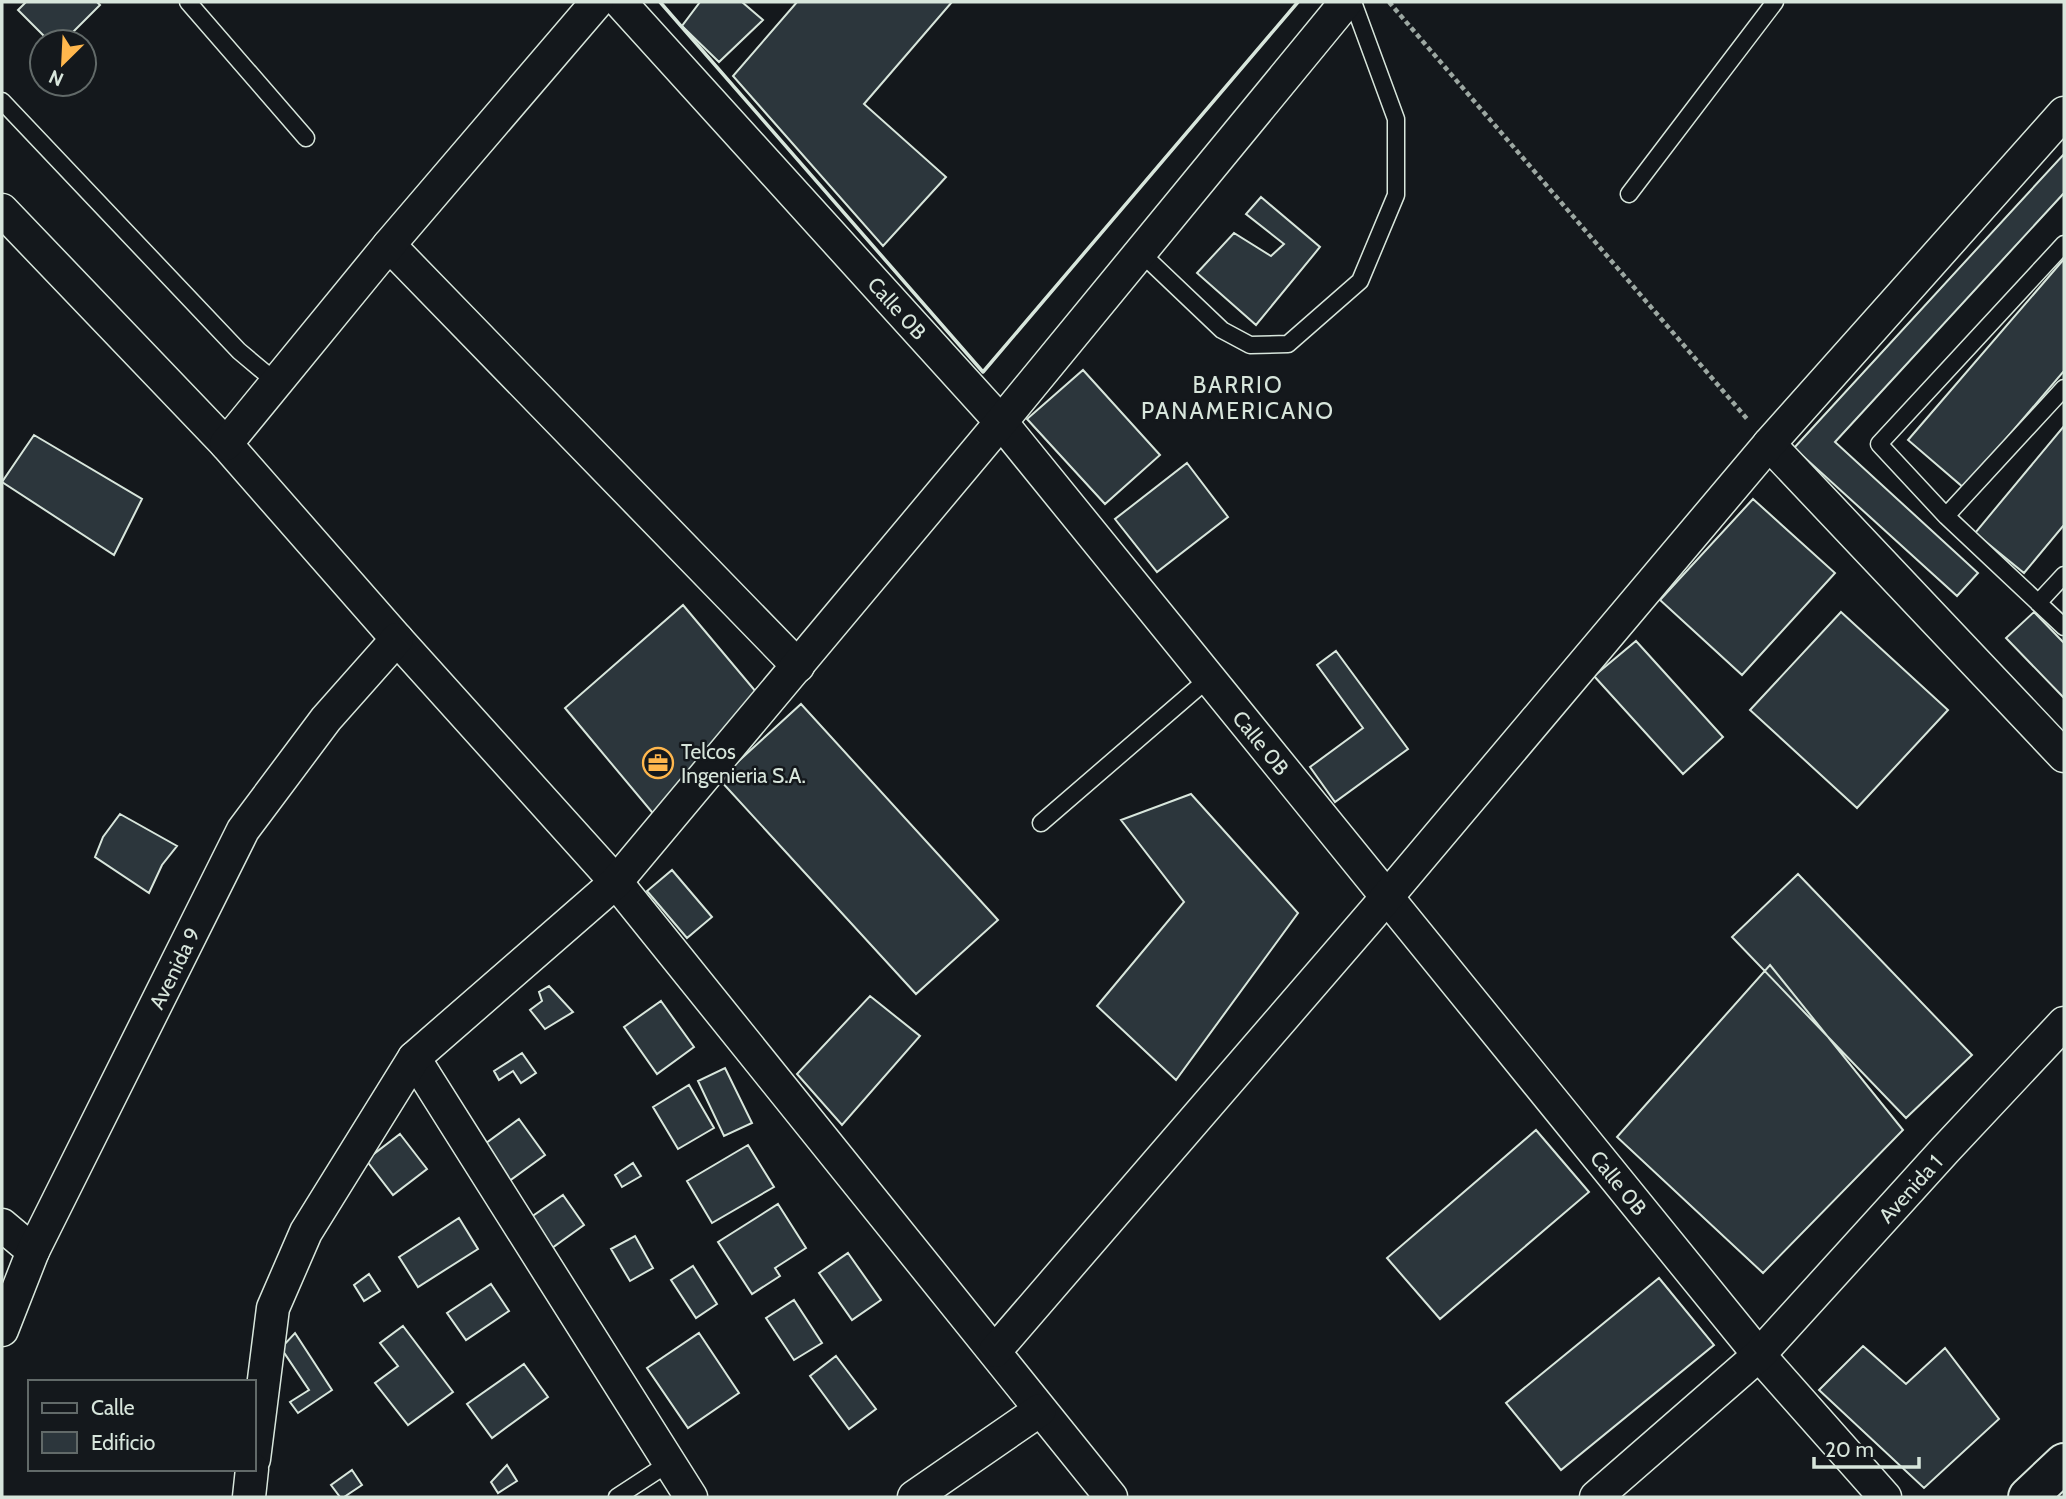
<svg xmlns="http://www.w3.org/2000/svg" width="2066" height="1499" viewBox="0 0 2066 1499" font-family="Cabin,sans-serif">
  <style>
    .building { fill: #2c363c; stroke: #d8e6dc; stroke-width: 2 }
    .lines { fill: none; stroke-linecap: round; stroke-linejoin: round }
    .service-casing { stroke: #d8e6dc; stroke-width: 19 }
    .minor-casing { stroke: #d8e6dc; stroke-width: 35 }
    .tertiary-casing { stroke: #d8e6dc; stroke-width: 42 }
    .path { stroke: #9da8a2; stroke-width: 4.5; stroke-dasharray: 5 3.5; stroke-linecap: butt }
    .service { stroke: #14181c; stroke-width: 16 }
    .minor { stroke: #14181c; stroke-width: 32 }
    .tertiary { stroke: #14181c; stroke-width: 38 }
    .wall { stroke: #d8e6dc; stroke-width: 3.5 }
    .labels { text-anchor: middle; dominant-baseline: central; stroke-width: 5; stroke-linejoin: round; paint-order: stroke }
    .street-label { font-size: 21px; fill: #d8e6dc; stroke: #14181c }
    .poi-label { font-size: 21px; fill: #d8e6dc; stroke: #14181c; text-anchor: start }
    .neighbourhood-label { font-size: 23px; letter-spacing: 2px; fill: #d8e6dc; stroke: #14181c }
  </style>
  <rect width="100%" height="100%" fill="#14181c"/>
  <path class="building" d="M26 2H97L100 5 63 42H50L18 10Z
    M700 2H742L763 20 719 62 682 26Z
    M797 2H952L864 104 946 177 883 246 733 76Z
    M2064 154V193L1835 442 1978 573 1957 596 1794 448Z
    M1261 197 1320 247 1256 325 1197 273 1234 233 1271 256 1284 244 1246 214Z
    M2064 259V371L1964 488 1908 440Z
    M1083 370 1160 455 1105 504 1027 419Z
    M2064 426V525L2024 573 1975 533Z
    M34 435 142 499 114 555 2 482Z
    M1187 463 1228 517 1157 572 1115 519Z
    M1753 499 1835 573 1742 675 1660 600Z
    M683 605 762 699 656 817 565 708Z
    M1841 612 1948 710 1857 808 1750 710Z
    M2034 612 2064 643V698L2006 638Z
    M1636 641 1723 737 1683 774 1594 676Z
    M1336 651 1408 749 1335 802 1310 767 1363 728 1317 665Z
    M801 704 998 920 916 994 719 779Z
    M1191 794 1298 913 1176 1080 1097 1006 1184 902 1121 820Z
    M120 814 177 846 162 865 149 893 95 857 103 837Z
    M672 870 712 917 687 938 647 891Z
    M1798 874 1972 1055 1906 1118 1732 937Z
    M1770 965 1903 1130 1763 1273 1617 1137Z
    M549 986 573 1012 545 1029 530 1010 542 1001 539 992Z
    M870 996 920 1036 842 1125 797 1074Z
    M661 1001 694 1047 657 1074 624 1027Z
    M522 1053 536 1073 521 1083 513 1071 499 1080 494 1071Z
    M725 1068 752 1123 724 1136 698 1081Z
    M689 1085 714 1128 678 1149 653 1107Z
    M519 1119 545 1155 504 1185 478 1149Z
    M1536 1130 1589 1192 1440 1319 1387 1258Z
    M400 1134 427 1169 393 1195 366 1160Z
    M748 1145 774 1187 712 1223 687 1181Z
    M633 1163 641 1176 622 1187 615 1175Z
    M563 1195 584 1225 545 1253 524 1222Z
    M778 1204 806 1248 775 1268 780 1276 752 1294 718 1242Z
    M459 1218 478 1249 418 1287 399 1257Z
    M635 1236 653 1268 630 1281 611 1249Z
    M848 1253 881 1300 852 1320 819 1273Z
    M693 1266 717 1304 696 1318 671 1280Z
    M369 1274 380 1291 364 1301 354 1285Z
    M1659 1278 1714 1345 1561 1470 1506 1403Z
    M491 1284 509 1311 466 1340 447 1313Z
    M794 1300 822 1343 794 1360 766 1318Z
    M403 1326 453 1392 408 1425 375 1383 398 1366 380 1343Z
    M295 1333 332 1390 298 1413 290 1402 309 1390 281 1348Z
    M699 1333 739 1393 688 1428 647 1368Z
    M1863 1346 1906 1384 1945 1348 1999 1419 1924 1488 1819 1390Z
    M836 1356 876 1409 849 1429 810 1376Z
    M524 1364 548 1397 492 1438 467 1404Z
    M507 1465 517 1481 498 1493 491 1482Z
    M352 1470 362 1485 344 1497H340L331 1485Z"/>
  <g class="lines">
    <g class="service-casing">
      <path id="service" d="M188 2 306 138
        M2 101 239 351 276 382
        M1629 194 1775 2
        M2064 244 1879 444 1946 516 2064 627
        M1140 252 1222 330 1250 345 1288 344 1360 281 1396 195V119L1353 2
        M1946 516 2064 388
        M2038 603 2064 575
        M1041 823 1209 678
        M617 1497 669 1463"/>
    </g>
    <g class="minor-casing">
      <g id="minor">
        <path id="s1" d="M620 2 1001 422 1759 1355 1885 1497"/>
        <path d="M2 210 226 444 397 639 616 882 1111 1497"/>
        <path d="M389 245 798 666"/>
        <path d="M226 444 389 245 597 2"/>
        <path d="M1769 444 2064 756"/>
        <path d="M414 1058 691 1497"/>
        <path d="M2 1225 33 1251"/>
        <path id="s2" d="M2 1330 33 1251 243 830 326 719 397 639"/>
        <path d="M995 1351 1387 897 1769 444 2064 113"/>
        <path d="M254 1459 273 1308 306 1232 414 1058 616 882 1001 422 1346 2"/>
        <path d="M249 1497 252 1469"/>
        <path d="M914 1497 1040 1410"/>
        <path id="s3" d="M1596 1497 1759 1355 1945 1150 2064 1023"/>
      </g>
    </g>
    <g class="tertiary-casing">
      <path id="tertiary" d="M2028 1497 2064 1463"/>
    </g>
    <path class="path" d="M1389 2 1748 420"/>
    <use href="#service" class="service"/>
    <use href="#minor" class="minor"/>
    <use href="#tertiary" class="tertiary"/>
    <path class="wall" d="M660 2 983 372 1298 2"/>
  </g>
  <defs>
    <g id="office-ring" transform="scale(1.575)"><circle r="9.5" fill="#14181c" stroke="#ffb74d" stroke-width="1.5"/><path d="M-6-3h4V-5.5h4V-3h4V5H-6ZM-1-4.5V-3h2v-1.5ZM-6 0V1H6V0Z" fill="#ffb74d"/></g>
  </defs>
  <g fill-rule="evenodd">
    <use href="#office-ring" x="658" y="763"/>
  </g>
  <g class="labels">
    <g class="street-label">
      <text stroke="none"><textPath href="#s1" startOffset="413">Calle 0B</textPath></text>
      <text stroke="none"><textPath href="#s1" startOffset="980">Calle 0B</textPath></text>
      <text stroke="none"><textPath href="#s2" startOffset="401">Avenida 9</textPath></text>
      <text stroke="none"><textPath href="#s1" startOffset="1547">Calle 0B</textPath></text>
      <text stroke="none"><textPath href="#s3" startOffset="441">Avenida 1</textPath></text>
    </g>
    <g class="poi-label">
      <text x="681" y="751">Telcos<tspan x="681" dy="24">Ingenieria S.A.</tspan></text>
    </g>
    <g class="neighbourhood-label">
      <text x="1238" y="385">BARRIO<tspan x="1238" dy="26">PANAMERICANO</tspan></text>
    </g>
  </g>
  <rect width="2066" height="1499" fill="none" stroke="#d8e6dc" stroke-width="7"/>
  <rect x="28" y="1380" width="228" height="91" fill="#14181c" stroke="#626a69" stroke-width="2"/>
  <rect x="42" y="1403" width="35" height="10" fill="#14181c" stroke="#626a69" stroke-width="2"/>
  <text x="91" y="1415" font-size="21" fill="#d8e6dc">Calle</text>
  <rect x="42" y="1432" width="35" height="21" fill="#2c363c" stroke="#626a69" stroke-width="2"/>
  <text x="91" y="1450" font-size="21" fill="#d8e6dc">Edificio</text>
  <g transform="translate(63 63) rotate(204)"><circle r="33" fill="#14181c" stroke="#626a69" stroke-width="2"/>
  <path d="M0-5L12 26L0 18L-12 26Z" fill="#ffb74d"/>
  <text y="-10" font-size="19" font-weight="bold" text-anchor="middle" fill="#d8e6dc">N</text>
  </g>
  <path d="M1814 1457v10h105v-10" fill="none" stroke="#d8e6dc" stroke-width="3.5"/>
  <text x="1825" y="1457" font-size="21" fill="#d8e6dc" stroke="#14181c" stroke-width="5" paint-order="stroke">20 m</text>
</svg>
